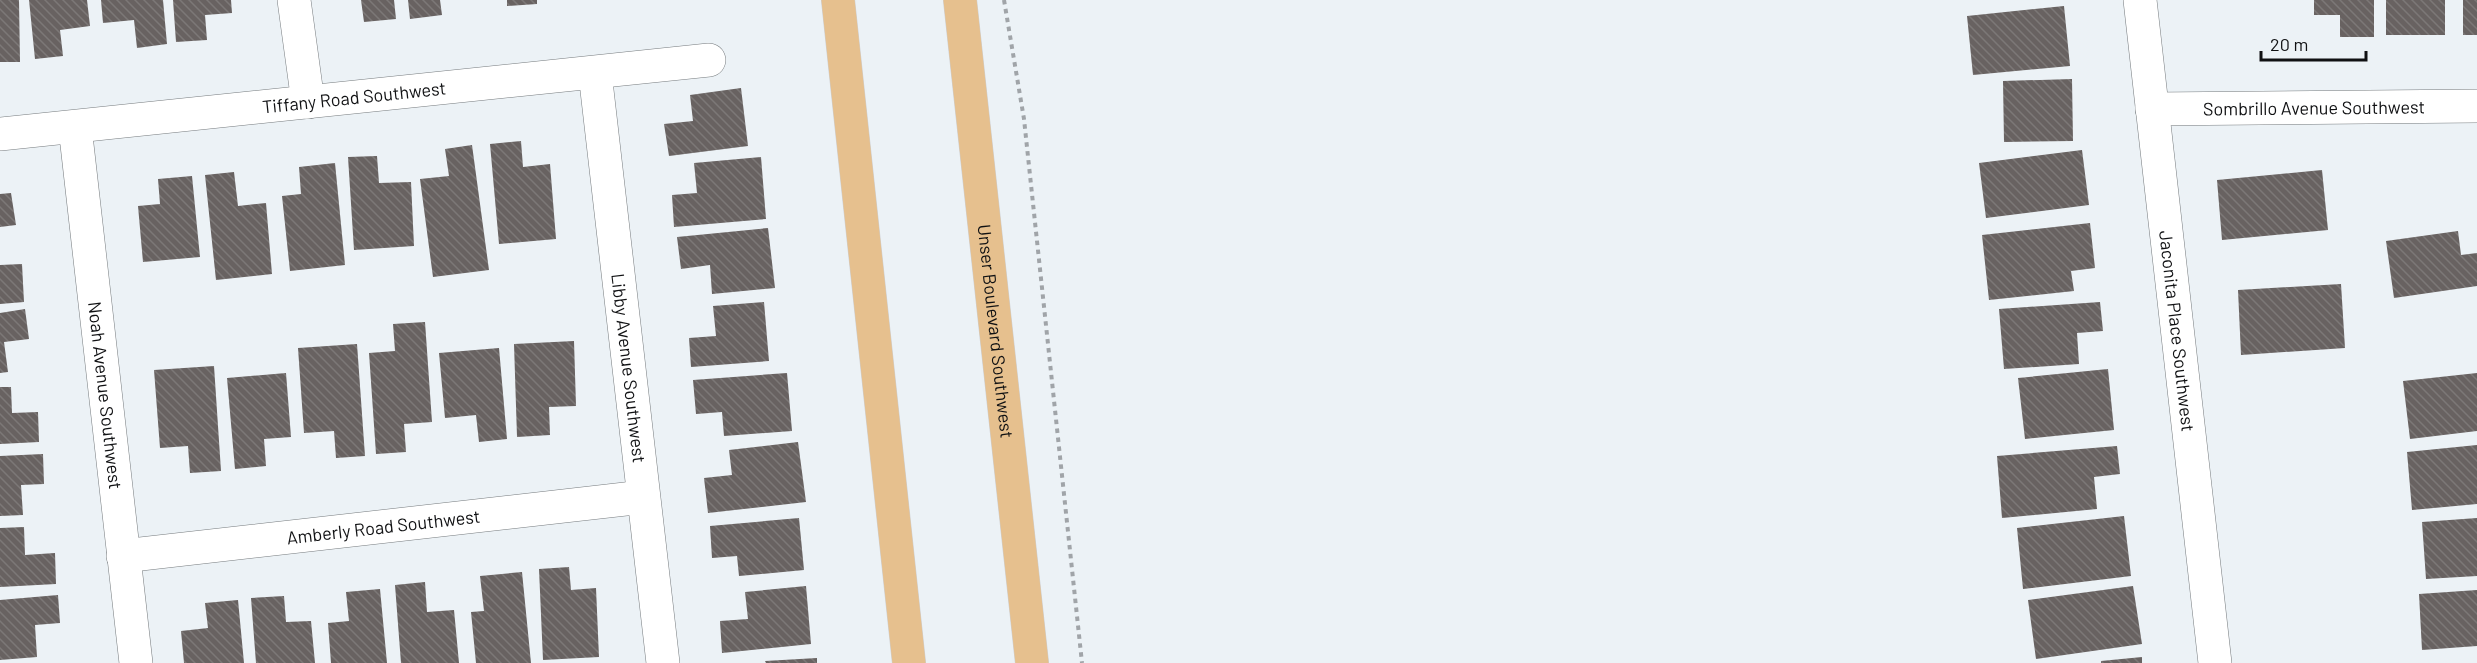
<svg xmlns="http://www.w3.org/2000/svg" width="2477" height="663" viewBox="0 0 2477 663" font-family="Barlow,sans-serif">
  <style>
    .building { fill: url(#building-back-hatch) }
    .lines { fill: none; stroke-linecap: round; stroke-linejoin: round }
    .minor-casing { stroke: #767b7e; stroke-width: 34 }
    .major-casing { stroke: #cfcfd0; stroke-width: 34 }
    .path { stroke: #a0a4a8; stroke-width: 4; stroke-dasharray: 4.5 4.5; stroke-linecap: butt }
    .minor { stroke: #fff; stroke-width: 33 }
    .major { stroke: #e6c08e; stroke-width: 33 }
    .labels { text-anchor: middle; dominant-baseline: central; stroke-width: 5; stroke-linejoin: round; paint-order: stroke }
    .street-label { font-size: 18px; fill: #101113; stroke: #ecf2f6 }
  </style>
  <defs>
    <pattern id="building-back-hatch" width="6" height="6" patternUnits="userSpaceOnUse" patternTransform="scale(1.5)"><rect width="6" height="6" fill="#686261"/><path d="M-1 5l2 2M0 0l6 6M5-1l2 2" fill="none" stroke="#7c7877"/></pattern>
  </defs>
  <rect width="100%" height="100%" fill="#ecf2f6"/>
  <path class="building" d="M0 0H19L20 62H0Z
    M29 0H87L90 26 60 30 63 56 35 59Z
    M101 0H163L167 44 137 48 134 20 103 23Z
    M173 0H231L232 13 205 15 207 40 176 42Z
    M361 0H394L396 19 364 22Z
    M408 0H440L442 15 410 19Z
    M507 0H537V4L507 6Z
    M2314 0H2374V37H2340V15H2314Z
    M2386 0H2445V35H2386Z
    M2463 0H2477V35H2463Z
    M2064 6 2070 66 1973 75 1967 16Z
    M2072 79 2073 141 2004 142 2003 81Z
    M741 88 748 146 669 156 664 124 693 121 690 95Z
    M521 141 523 167 550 164 556 239 499 244 490 144Z
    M472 145 489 270 433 277 420 179 449 176 445 149Z
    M2082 150 2089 205 1986 218 1979 163Z
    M377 156 379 183 411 182 414 246 354 250 348 157Z
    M761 157 766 219 674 227 672 195 697 193 694 163Z
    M335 163 345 265 290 271 282 196 301 194 299 167Z
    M2322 170 2328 230 2222 240 2217 180Z
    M234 172 238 206 266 203 272 274 216 280 205 175Z
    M192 176 200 257 143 262 138 206 160 204 158 179Z
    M11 193 16 225 0 227V194Z
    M2090 223 2095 268 2071 271 2074 291 1989 300 1982 235Z
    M768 228 775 288 712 294 710 265 681 269 677 237Z
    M2458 231 2461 255 2477 253V286L2394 298 2386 241Z
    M22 264 24 302 0 304V265Z
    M2341 284 2345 348 2241 355 2238 290Z
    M764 302 769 361 691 367 689 338 716 336 713 306Z
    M2100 302 2103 331 2077 333 2079 364 2004 369 1999 309Z
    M25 309 29 339 4 342 8 372 0 373V313Z
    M425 322 432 422 404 424 406 452 376 454 369 353 395 351 393 324Z
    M574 341 576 406 549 407 550 435 517 437 514 344Z
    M357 344 365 456 336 458 334 431 304 433 298 348Z
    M499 348 507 439 479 442 476 415 445 418 439 353Z
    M214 366 221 471 190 473 188 446 160 448 154 370Z
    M2108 369 2114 430 2025 439 2018 378Z
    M286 373 291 437 264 439 266 466 235 469 227 378Z
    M787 373 792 431 724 436 722 412 696 414 693 380Z
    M2477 373V431L2410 439 2403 381Z
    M0 387H11L12 413 38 412 39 442 0 444Z
    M798 442 806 502 708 513 704 478 732 475 729 450Z
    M2477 445V504L2412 510 2407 452Z
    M2117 446 2120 474 2094 477 2097 509 2002 518 1997 456Z
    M43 454 44 484 21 485 23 515 0 516V456Z
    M2124 516 2131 576 2023 589 2017 528Z
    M799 518 804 570 739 576 737 556 712 558 710 526Z
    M2477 518V576L2426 579 2422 522Z
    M24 527 25 555 55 553 56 584 0 587V528Z
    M569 567 571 590 596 588 599 657 543 660 539 569Z
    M522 572 531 663H476L471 612 484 611 480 576Z
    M425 582 427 612 454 610 459 663H401L395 585Z
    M806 586 811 644 722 653 720 621 748 619 745 592Z
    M2133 586 2142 644 2036 659 2028 600Z
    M380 589 387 663H331L328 623 349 621 346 592Z
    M2477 590V646L2422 650 2419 594Z
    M58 595 60 623 35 625 37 657 0 660V600Z
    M284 596 286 622 311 621 315 663H256L251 598Z
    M238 600 244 663H184L181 631 208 628 205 603Z
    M2142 657V663H2101V661Z
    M817 658V663H766L765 661Z"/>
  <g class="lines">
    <g class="minor-casing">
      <g id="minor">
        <path d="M294 0 308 102"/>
        <path id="s1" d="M2140 0 2215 663"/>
        <path id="s2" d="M595 73 663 663"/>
        <path id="s3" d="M2152 109 2477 106"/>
        <path id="s4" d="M75 127 136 663"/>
        <path id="s5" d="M0 134 709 60"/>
        <path id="s6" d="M123 556 643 497"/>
      </g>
    </g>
    <g class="major-casing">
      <g id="major">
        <path d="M838 0 909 663"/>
        <path id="s7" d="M960 0 1032 663"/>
      </g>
    </g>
    <path class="path" d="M1004 0 1024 119 1082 663"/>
    <use href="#minor" class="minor"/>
    <use href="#major" class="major"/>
  </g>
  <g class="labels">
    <g class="street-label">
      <text stroke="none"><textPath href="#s5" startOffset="356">Tiffany Road Southwest</textPath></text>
      <text stroke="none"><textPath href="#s3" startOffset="162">Sombrillo Avenue Southwest</textPath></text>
      <text stroke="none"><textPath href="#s7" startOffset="333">Unser Boulevard Southwest</textPath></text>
      <text stroke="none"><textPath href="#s1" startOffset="333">Jaconita Place Southwest</textPath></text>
      <text stroke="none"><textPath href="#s2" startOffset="297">Libby Avenue Southwest</textPath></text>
      <text stroke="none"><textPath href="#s4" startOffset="270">Noah Avenue Southwest</textPath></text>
      <text stroke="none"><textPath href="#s6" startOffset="262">Amberly Road Southwest</textPath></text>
    </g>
  </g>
  <path d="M2261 51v9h105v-9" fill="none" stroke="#101113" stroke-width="3"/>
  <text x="2270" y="51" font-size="18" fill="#101113" stroke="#ecf2f6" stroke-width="4.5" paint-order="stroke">20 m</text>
</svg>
